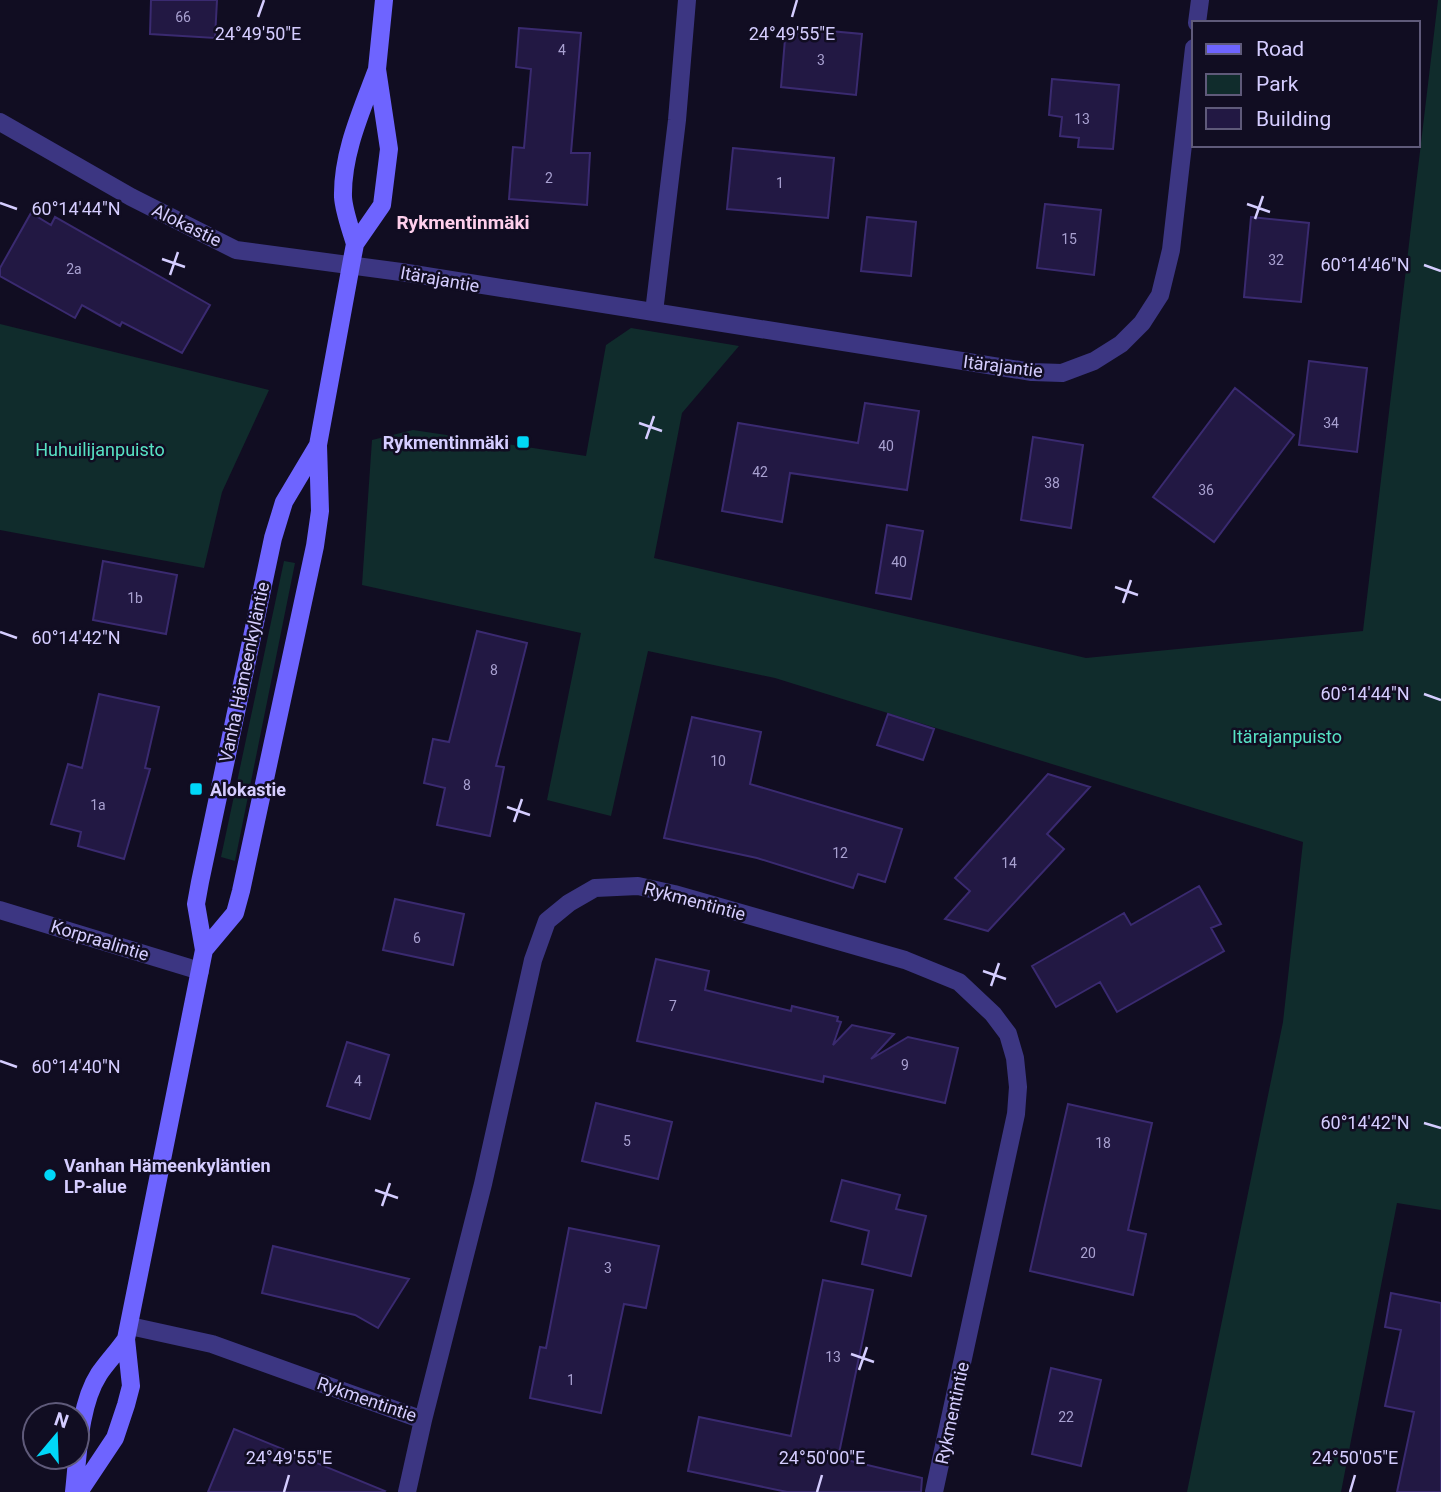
<svg xmlns="http://www.w3.org/2000/svg" width="1441" height="1492" viewBox="0 0 1441 1492" font-family="Roboto,sans-serif">
  <style>
    .green { fill: #102c2c }
    .building { fill: #221843; stroke: #3a2a70; stroke-width: 2 }
    .lines { fill: none; stroke-linecap: round; stroke-linejoin: round }
    .street { stroke: #3c3682; stroke-width: 18 }
    .secondary { stroke: #6e64ff; stroke-width: 18 }
    .ticks { fill: none; stroke: #d5cdff; stroke-width: 2.5 }
    .poi-dot { fill: #00d7f8; stroke: #110d22; stroke-width: 2.5 }
    .labels { text-anchor: middle; dominant-baseline: central; stroke-width: 5; stroke-linejoin: round; paint-order: stroke }
    .number-label { font-size: 14px; fill: #a8a0d0 }
    .street-label { font-size: 18px; fill: #d5cdff; stroke: #110d22 }
    .poi-label { font-size: 18px; font-weight: bold; fill: #d5cdff; stroke: #110d22; text-anchor: start }
    .park-label { font-size: 18px; fill: #57e2c4; stroke: #110d22 }
    .neighbourhood-label { font-size: 19px; font-weight: bold; fill: #ffcfec; stroke: #110d22 }
    .ticks-label { font-size: 18px; text-anchor: middle; fill: #d5cdff; stroke: #110d22; stroke-width: 5; stroke-linejoin: round; paint-order: stroke }
  </style>
  <rect width="100%" height="100%" fill="#110d22"/>
  <path class="green" d="M1438 0H1441V1210L1397 1203 1341 1492H1187L1283 1022 1303 842 775 678 648 651 611 816 547 800 581 633 362 585 372 440 413 430 586 456 606 345 631 328 739 346 682 413 654 558 1086 658 1363 631Z
    M0 324 269 390 222 492 204 568 0 530Z
    M284 561 295 563 235 861 221 857Z"/>
  <path class="building" d="M151 0H217L215 38 150 34Z
    M786 27 862 34 856 95 781 87Z
    M519 28 581 33 571 153H590L587 205 509 199 513 147 524 148 531 69 516 67Z
    M1052 79 1119 85 1113 149 1078 147 1079 138 1060 136 1062 117 1049 115Z
    M733 148 834 158 828 218 727 209Z
    M1045 204 1101 210 1094 275 1037 268Z
    M31 213 51 225 55 217 210 305 182 353 122 322 120 326 82 305 75 318 0 276V268Z
    M867 217 916 222 911 276 861 271Z
    M1251 217 1309 223 1301 302 1244 297Z
    M1309 361 1367 368 1357 452 1299 445Z
    M1235 388 1294 435 1214 542 1153 497Z
    M865 403 919 411 907 490 790 473 782 522 722 511 738 423 858 443Z
    M1033 437 1083 445 1071 528 1021 520Z
    M887 525 923 531 911 599 876 593Z
    M103 561 177 575 166 634 93 620Z
    M477 631 527 643 496 766 504 767 490 836 437 825 445 788 424 783 433 739 449 742Z
    M99 694 159 707 145 768 150 769 124 859 78 846 81 832 51 824 68 764 82 768Z
    M888 714 934 729 923 760 877 745Z
    M692 717 761 732 750 784 902 829 885 882 858 874 853 888 757 858 664 838Z
    M1048 774 1090 787 1047 834 1064 849 988 931 945 919 970 891 955 878Z
    M1199 886 1221 924 1211 928 1224 951 1117 1012 1100 982 1056 1007 1032 966 1124 913 1131 925Z
    M395 899 464 914 453 965 383 950Z
    M656 959 709 971 705 990 791 1011 792 1006 838 1017 837 1021 841 1022 833 1045 852 1025 894 1034 871 1059 908 1037 958 1048 945 1103 824 1076 823 1082 637 1041Z
    M347 1042 389 1055 370 1119 327 1106Z
    M596 1103 672 1122 658 1179 582 1161Z
    M1068 1104 1152 1123 1128 1230 1146 1234 1133 1295 1030 1271Z
    M842 1180 900 1195 896 1209 926 1216 911 1276 862 1264 869 1231 831 1221Z
    M569 1228 659 1246 646 1308 624 1304 601 1413 530 1398 540 1347 546 1348Z
    M273 1246 409 1279 378 1328 355 1315 262 1293Z
    M823 1280 873 1290 838 1458 922 1478 921 1492H787L688 1471 699 1417 791 1436Z
    M1391 1293 1441 1303V1492H1397L1414 1412 1385 1406 1401 1330 1385 1327Z
    M1051 1368 1101 1380 1081 1466 1032 1454Z
    M234 1429 385 1491 384 1492H208Z"/>
  <g class="lines">
    <path class="street" d="M1197 23 1200 0
      M0 122 131 197 236 250 401 272 1032 372 1062 373 1094 361 1121 344 1142 323 1160 295 1171 250 1194 48
      M654 312 677 120 687 0
      M0 910 200 971
      M130 1326 212 1344 423 1420 483 1184 533 960 547 921 569 903 595 888 638 886 674 894 905 960 959 982 993 1014 1008 1034 1015 1058 1018 1087 1016 1114 934 1492
      M407 1492 423 1420"/>
    <path class="secondary" d="M355 244C351 230 344 212 343 197 342 154 361 112 376 72
      M204 950 235 913 241 891 315 546 320 511 318 445 351 265 355 244 382 205 389 149 377 69 384 0
      M74 1492C78 1456 79 1405 99 1374 107 1362 118 1351 126 1339
      M79 1492 115 1438 126 1405 131 1386 126 1339 204 950 196 904 200 882 273 538 284 502 318 445"/>
  </g>
  <path class="ticks" d="M258 17 264 0M792 17 797 0M0 203 17 209M1247 204 1270 212M1255 219 1263 196M162 259 185 267M1424 265 1441 271M170 275 178 252M639 423 662 431M646 439 654 416M1115 587 1138 595M1123 603 1131 580M0 632 17 638M1424 694 1441 700M507 807 530 815M514 822 522 799M983 971 1006 979M991 986 999 963M0 1061 17 1067M1424 1123 1441 1128M375 1190 398 1198M382 1206 390 1183M851 1354 874 1362M859 1370 867 1347M284 1492 289 1475M817 1492 822 1475M1350 1492 1355 1475"/>
  <g class="poi-dot">
    <rect x="516" y="435" width="14" height="14" rx="3.5"/>
    <rect x="189" y="782" width="14" height="14" rx="3.5"/>
    <circle cx="50" cy="1175" r="7"/>
  </g>
  <g class="labels">
    <g class="number-label">
      <text x="183" y="17">66</text>
      <text x="562" y="50">4</text>
      <text x="821" y="60">3</text>
      <text x="1082" y="119">13</text>
      <text x="549" y="178">2</text>
      <text x="780" y="183">1</text>
      <text x="1069" y="239">15</text>
      <text x="1276" y="260">32</text>
      <text x="74" y="269">2a</text>
      <text x="1331" y="423">34</text>
      <text x="886" y="446">40</text>
      <text x="760" y="472">42</text>
      <text x="1052" y="483">38</text>
      <text x="1206" y="490">36</text>
      <text x="899" y="562">40</text>
      <text x="135" y="598">1b</text>
      <text x="494" y="670">8</text>
      <text x="718" y="761">10</text>
      <text x="467" y="785">8</text>
      <text x="98" y="805">1a</text>
      <text x="840" y="853">12</text>
      <text x="1009" y="863">14</text>
      <text x="417" y="938">6</text>
      <text x="673" y="1006">7</text>
      <text x="905" y="1065">9</text>
      <text x="358" y="1081">4</text>
      <text x="627" y="1141">5</text>
      <text x="1103" y="1143">18</text>
      <text x="1088" y="1253">20</text>
      <text x="608" y="1268">3</text>
      <text x="833" y="1357">13</text>
      <text x="571" y="1380">1</text>
      <text x="1066" y="1417">22</text>
    </g>
    <g class="street-label">
      <text transform="translate(187 225) rotate(26)">Alokastie</text>
      <text transform="translate(440 279) rotate(10)">Itärajantie</text>
      <text transform="translate(1003 366) rotate(7)">Itärajantie</text>
      <text transform="translate(244 672) rotate(-78)">Vanha Hämeenkyläntie</text>
      <text transform="translate(695 901) rotate(15)">Rykmentintie</text>
      <text transform="translate(100 940) rotate(17)">Korpraalintie</text>
      <text transform="translate(367 1399) rotate(19)">Rykmentintie</text>
      <text transform="translate(952 1413) rotate(-78)">Rykmentintie</text>
    </g>
    <g class="poi-label">
      <text x="509" y="442" text-anchor="end">Rykmentinmäki</text>
      <text x="210" y="789">Alokastie</text>
      <text x="64" y="1165">Vanhan Hämeenkyläntien<tspan x="64" dy="21">LP-alue</tspan></text>
    </g>
    <g class="park-label">
      <text x="100" y="449">Huhuilijanpuisto</text>
      <text x="1287" y="736">Itärajanpuisto</text>
    </g>
    <g class="neighbourhood-label">
      <text x="463" y="222">Rykmentinmäki</text>
    </g>
  </g>
  <g class="ticks-label">
    <text x="258" y="40">24°49'50"E</text>
    <text x="792" y="40">24°49'55"E</text>
    <text x="76" y="215">60°14'44"N</text>
    <text x="1365" y="271">60°14'46"N</text>
    <text x="76" y="644">60°14'42"N</text>
    <text x="1365" y="700">60°14'44"N</text>
    <text x="76" y="1073">60°14'40"N</text>
    <text x="1365" y="1129">60°14'42"N</text>
    <text x="289" y="1464">24°49'55"E</text>
    <text x="822" y="1464">24°50'00"E</text>
    <text x="1355" y="1464">24°50'05"E</text>
  </g>
  <rect x="1192" y="21" width="228" height="126" fill="#110d22" stroke="#5f5a7a" stroke-width="2"/>
  <rect x="1206" y="44" width="35" height="10" fill="#6e64ff" stroke="#5f5a7a" stroke-width="2"/>
  <text x="1256" y="56" font-size="21" fill="#d5cdff">Road</text>
  <rect x="1206" y="74" width="35" height="21" fill="#102c2c" stroke="#5f5a7a" stroke-width="2"/>
  <text x="1256" y="91" font-size="21" fill="#d5cdff">Park</text>
  <rect x="1206" y="108" width="35" height="21" fill="#221843" stroke="#5f5a7a" stroke-width="2"/>
  <text x="1256" y="126" font-size="21" fill="#d5cdff">Building</text>
  <g transform="translate(56 1436) rotate(19)"><circle r="33" fill="#110d22" stroke="#5f5a7a" stroke-width="2"/>
  <path d="M0-5L12 26L0 18L-12 26Z" fill="#00d7f8"/>
  <text y="-10" font-size="19" font-weight="bold" text-anchor="middle" fill="#d5cdff">N</text>
  </g>
</svg>
